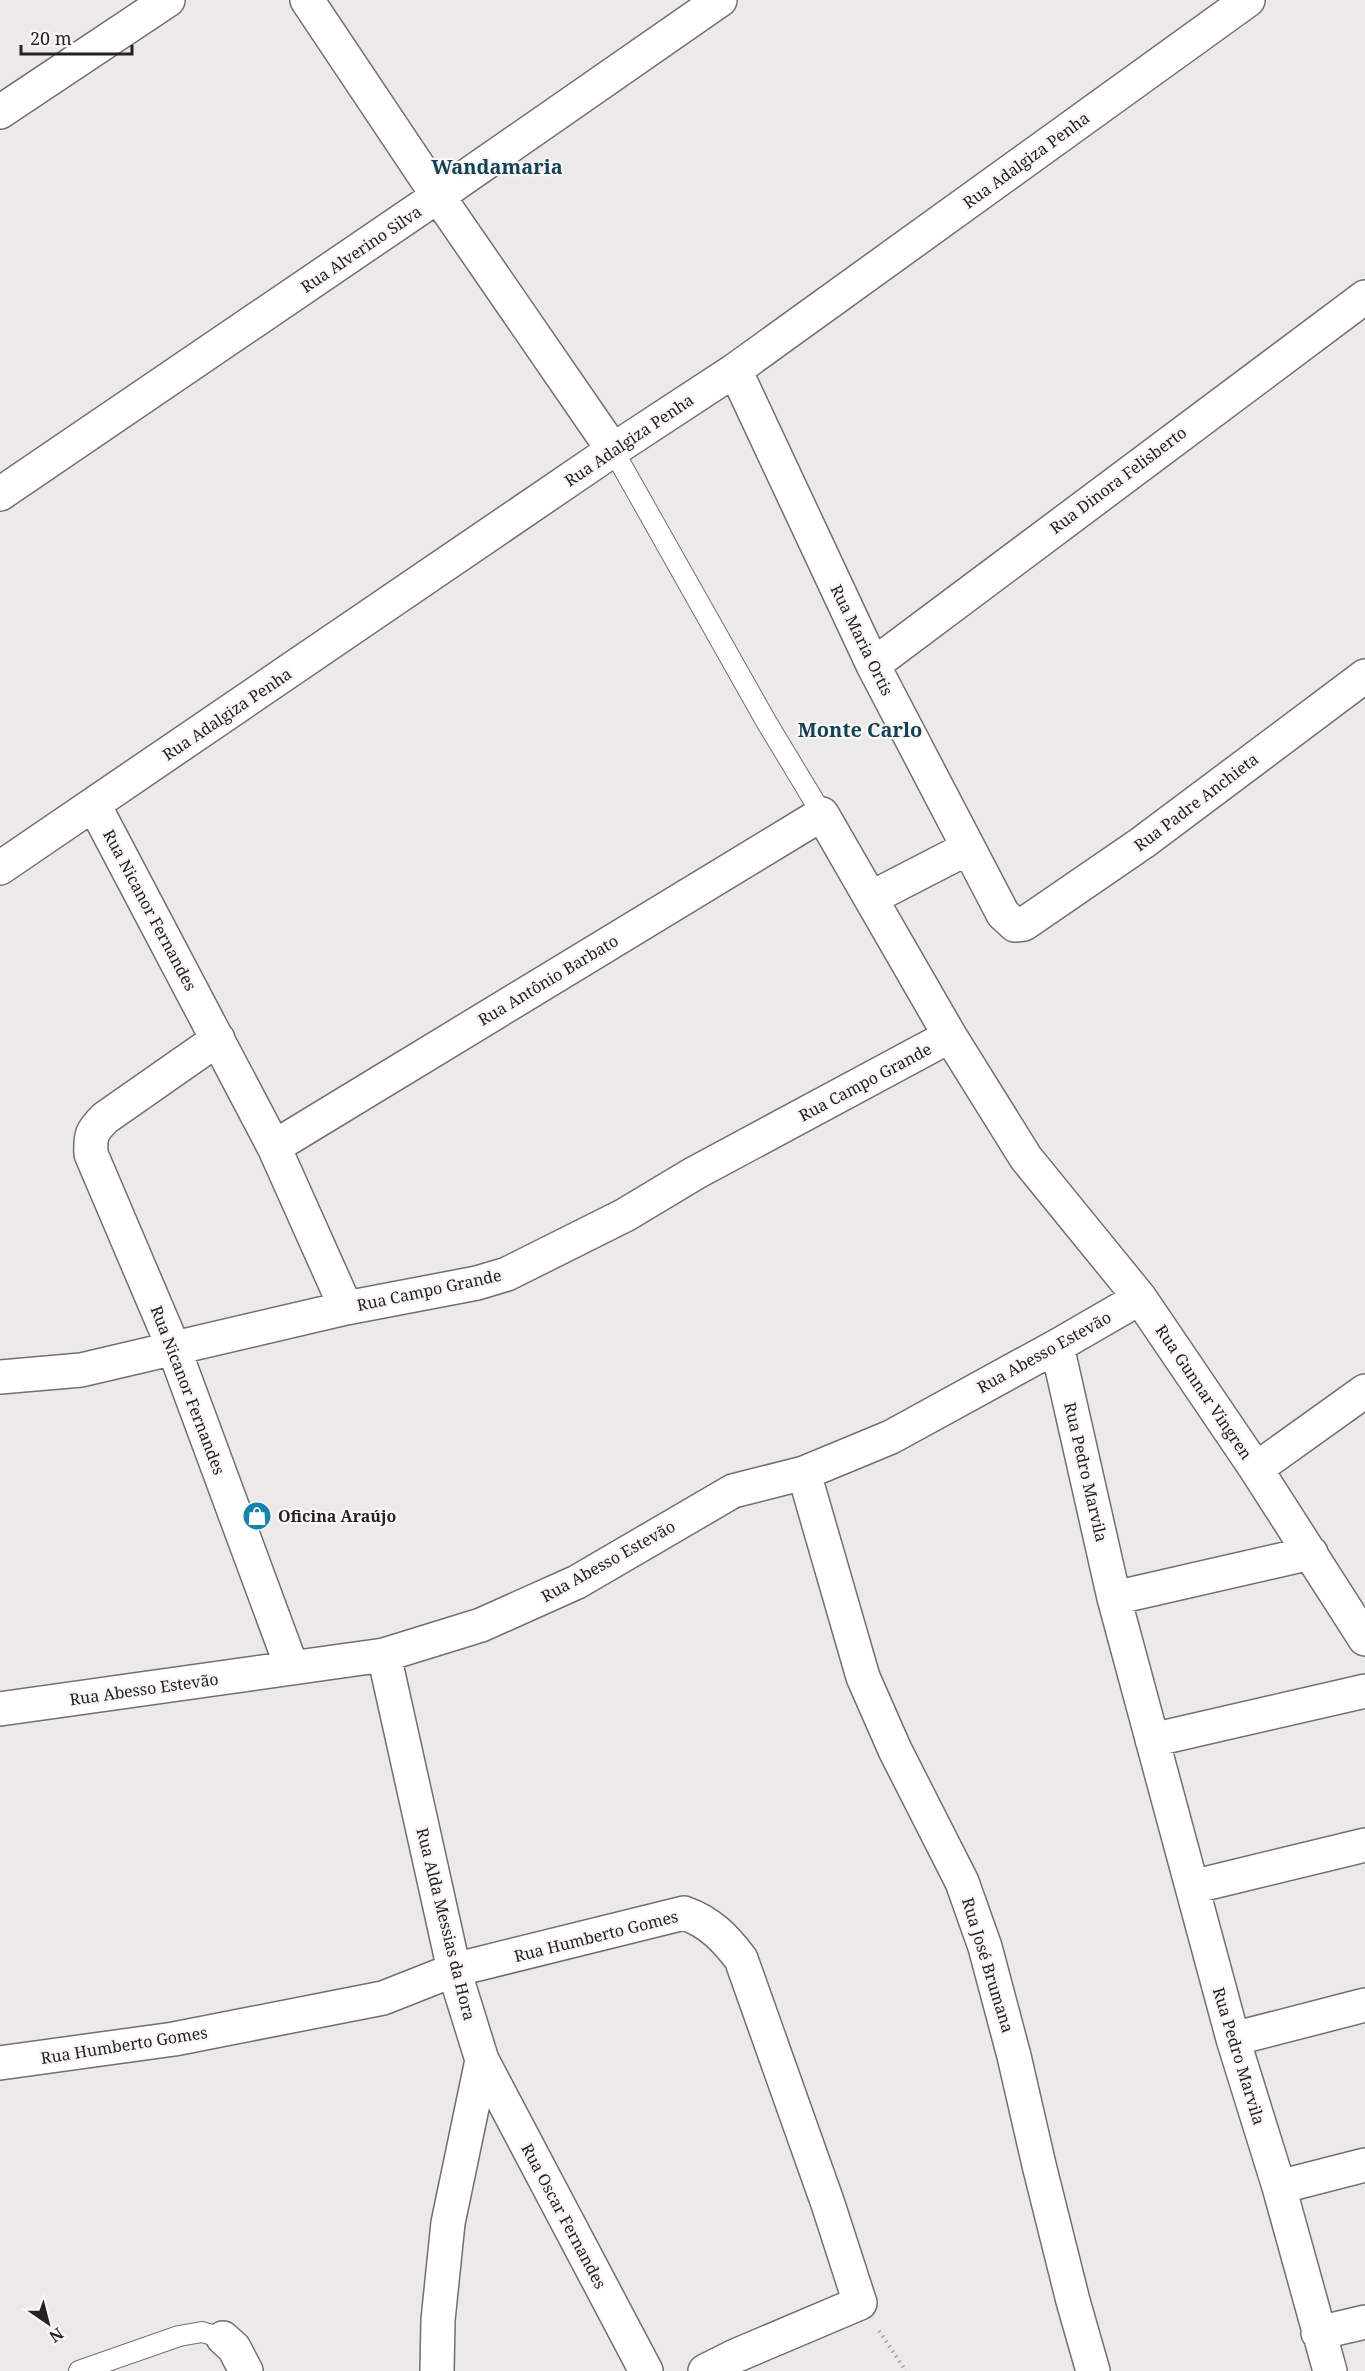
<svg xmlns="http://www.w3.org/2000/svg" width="1365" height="2371" viewBox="0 0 1365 2371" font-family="'Noto Serif',serif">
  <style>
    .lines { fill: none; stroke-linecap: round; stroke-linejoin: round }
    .service-casing { stroke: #726f6e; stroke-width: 22 }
    .minor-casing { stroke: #726f6e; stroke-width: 36 }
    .path { stroke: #a5a2a1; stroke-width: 4; stroke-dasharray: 1.5 4.5; stroke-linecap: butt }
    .service { stroke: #fff; stroke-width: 20 }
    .minor { stroke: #fff; stroke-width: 33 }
    .labels { text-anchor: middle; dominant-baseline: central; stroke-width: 4.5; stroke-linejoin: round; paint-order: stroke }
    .street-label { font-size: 16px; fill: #242322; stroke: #faf6f5 }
    .poi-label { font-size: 16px; font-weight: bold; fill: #242322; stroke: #faf6f5; text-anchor: start }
    .quarter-label { font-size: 20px; font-weight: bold; fill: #124255; stroke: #faf6f5 }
  </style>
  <rect width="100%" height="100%" fill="#ede9e8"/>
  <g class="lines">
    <g class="service-casing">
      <path id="service" d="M613 450 767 723 822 814
        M79 2371 179 2336 202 2332 223 2338"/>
    </g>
    <g class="minor-casing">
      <path id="minor" d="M307 0 438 196 613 450
        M0 112 168 0
        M735 370 873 665 1003 914 1015 925 1024 924 1142 843 1365 676
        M0 494 438 196 720 0
        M873 665 1365 297
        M94 805 274 1147 346 1308
        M0 868 613 450 735 370 1248 0
        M871 898 968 848
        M218 1039 105 1118C92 1131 90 1135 91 1154L174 1349 292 1668
        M274 1147 822 814 950 1036 1026 1158 1140 1298 1256 1469 1365 1639
        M1057 1346 1114 1598 1233 2039 1279 2187 1330 2371
        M0 1377 81 1370 346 1308 477 1283 507 1274 625 1215 695 1173 950 1036
        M1256 1469 1365 1391
        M804 1473 863 1677 895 1750 962 1882 985 1947 1014 2056 1039 2165 1073 2301 1093 2371
        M1114 1598 1311 1553
        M384 1655 454 1970 482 2060 448 2223 438 2320 437 2371
        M0 1709 384 1655 481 1625 577 1582 733 1491 804 1473 891 1437 1057 1346 1140 1298
        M1152 1740 1365 1691
        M1192 1887 1365 1845
        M1233 2039 1365 2005
        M482 2060 646 2371
        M0 2063 174 2039 383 1998 454 1970 684 1913C710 1922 725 1938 741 1959L828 2204 860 2303 735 2356 705 2371
        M1279 2187 1365 2165
        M1318 2333 1365 2322
        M223 2338 234 2348 246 2371"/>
    </g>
    <path class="path" d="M879 2331 906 2371"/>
    <use href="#service" class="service"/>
    <use href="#minor" class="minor"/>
  </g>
  <defs>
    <g id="shop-disc" transform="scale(1.5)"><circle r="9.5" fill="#1683ab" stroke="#faf6f5"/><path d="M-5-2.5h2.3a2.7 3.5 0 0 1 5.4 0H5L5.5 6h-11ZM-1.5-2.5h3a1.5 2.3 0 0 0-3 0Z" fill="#fff"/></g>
  </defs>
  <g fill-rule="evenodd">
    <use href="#shop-disc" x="257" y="1516"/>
  </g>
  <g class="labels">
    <g class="street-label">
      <text transform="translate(1026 160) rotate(-36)">Rua Adalgiza Penha</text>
      <text transform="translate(361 249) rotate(-34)">Rua Alverino Silva</text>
      <text transform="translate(629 440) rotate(-34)">Rua Adalgiza Penha</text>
      <text transform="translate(1118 480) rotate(-37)">Rua Dinora Felisberto</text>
      <text transform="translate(862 640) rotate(64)">Rua Maria Ortis</text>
      <text transform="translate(227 714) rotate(-34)">Rua Adalgiza Penha</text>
      <text transform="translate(1196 802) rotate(-37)">Rua Padre Anchieta</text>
      <text transform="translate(150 910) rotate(62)">Rua Nicanor Fernandes</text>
      <text transform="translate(548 980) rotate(-31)">Rua Antônio Barbato</text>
      <text transform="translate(865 1082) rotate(-28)">Rua Campo Grande</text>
      <text transform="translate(429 1290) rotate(-12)">Rua Campo Grande</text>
      <text transform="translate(1044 1352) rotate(-29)">Rua Abesso Estevão</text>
      <text transform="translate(188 1390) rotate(69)">Rua Nicanor Fernandes</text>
      <text transform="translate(1204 1392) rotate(56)">Rua Gunnar Vingren</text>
      <text transform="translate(1086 1472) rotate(77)">Rua Pedro Marvila</text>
      <text transform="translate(608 1561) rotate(-29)">Rua Abesso Estevão</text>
      <text transform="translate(144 1689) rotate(-8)">Rua Abesso Estevão</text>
      <text transform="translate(446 1924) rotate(76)">Rua Alda Messias da Hora</text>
      <text transform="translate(596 1936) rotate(-14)">Rua Humberto Gomes</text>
      <text transform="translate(988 1965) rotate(73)">Rua José Brumana</text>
      <text transform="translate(124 2045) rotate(-9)">Rua Humberto Gomes</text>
      <text transform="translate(1239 2056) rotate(73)">Rua Pedro Marvila</text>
      <text transform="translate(564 2216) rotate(62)">Rua Oscar Fernandes</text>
    </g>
    <g class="poi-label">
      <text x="278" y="1516">Oficina Araújo</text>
    </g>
    <g class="quarter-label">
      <text x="497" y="166">Wandamaria</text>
      <text x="860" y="729">Monte Carlo</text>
    </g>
  </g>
  <g transform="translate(48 2323) rotate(145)" stroke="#faf6f5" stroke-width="4.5" paint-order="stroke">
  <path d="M0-4.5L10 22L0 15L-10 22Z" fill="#242322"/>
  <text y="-9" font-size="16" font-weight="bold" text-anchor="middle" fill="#242322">N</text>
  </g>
  <path d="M21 45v9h111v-9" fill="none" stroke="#242322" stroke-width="3"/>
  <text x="30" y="45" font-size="18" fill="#242322" stroke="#faf6f5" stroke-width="4.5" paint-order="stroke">20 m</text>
</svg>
